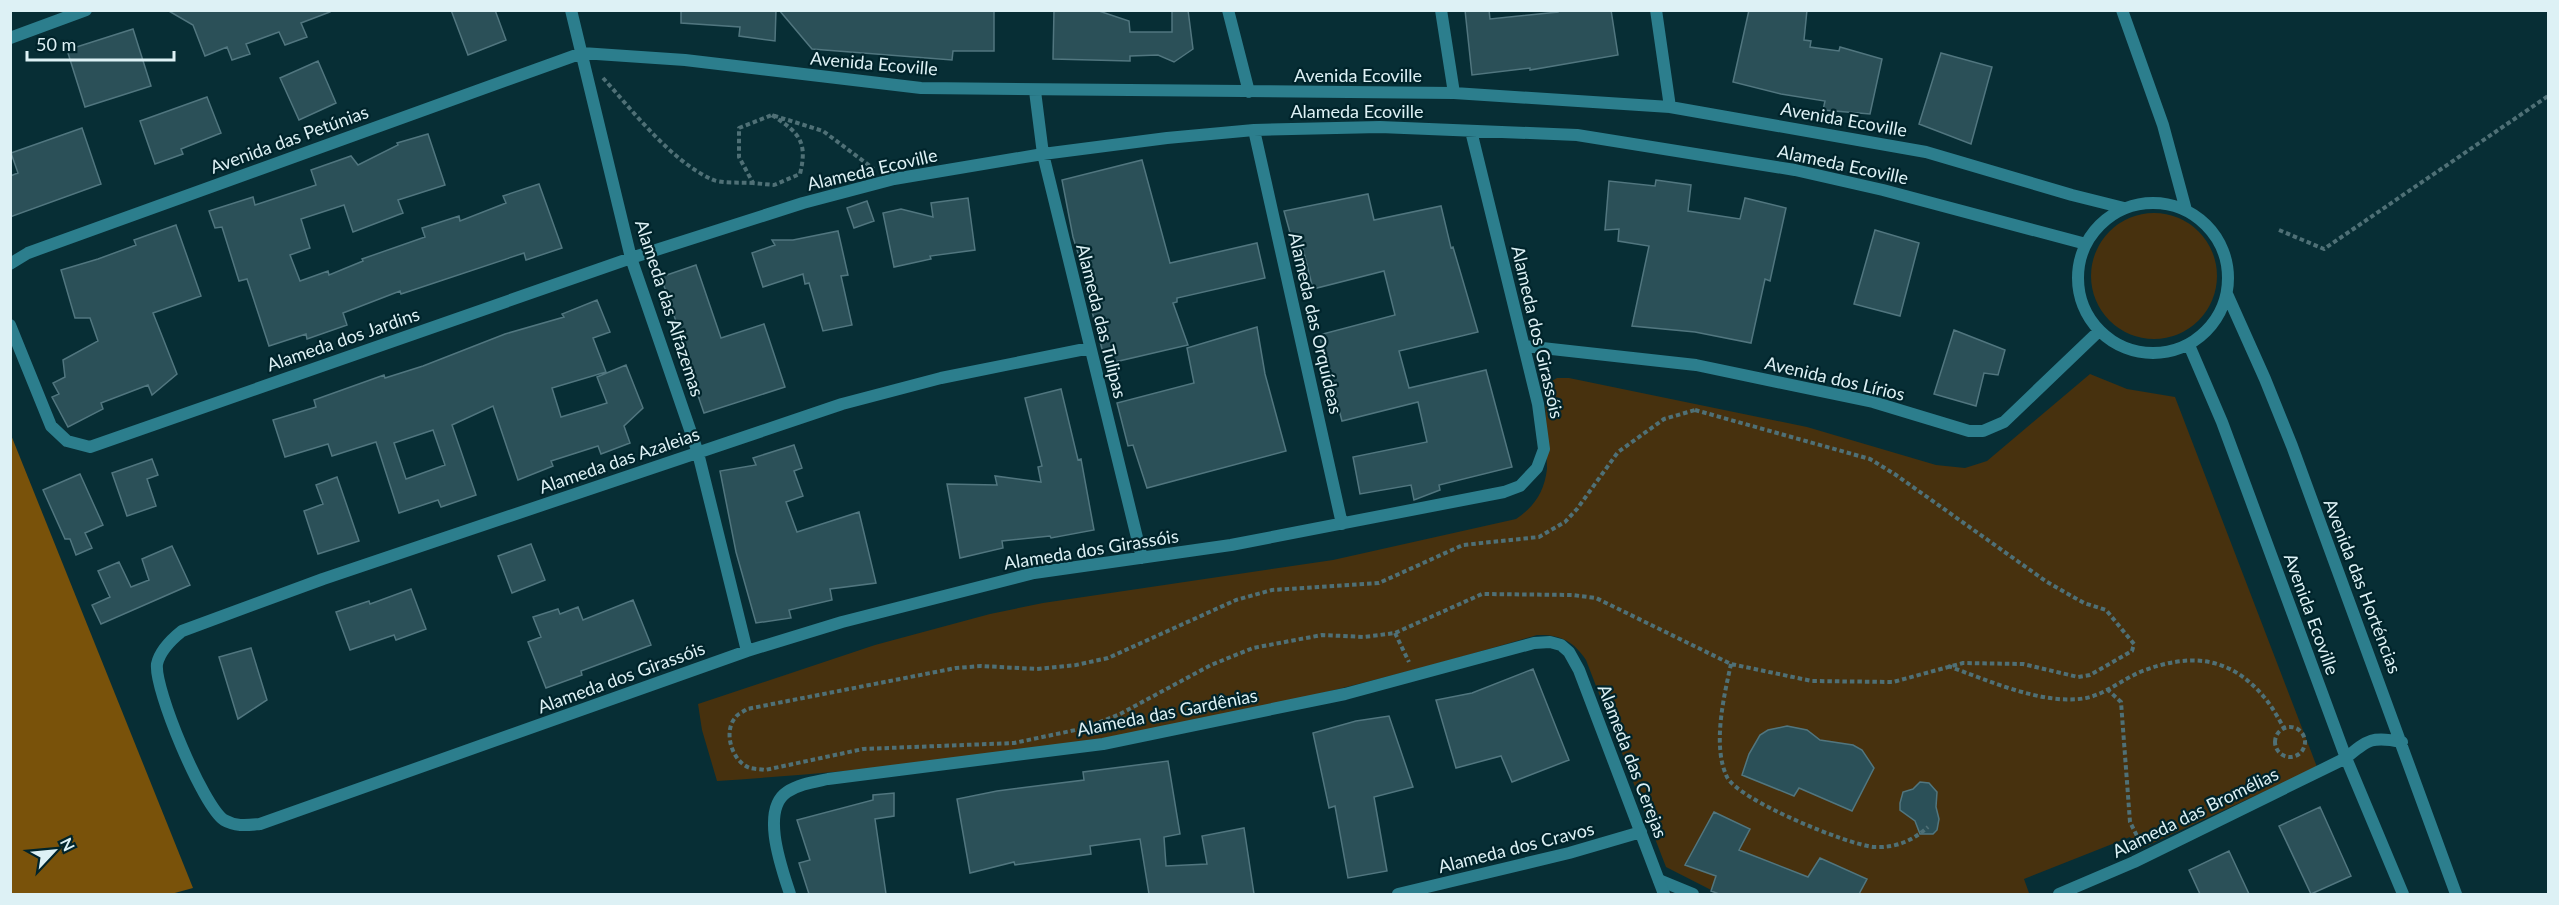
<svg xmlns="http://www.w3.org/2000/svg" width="2559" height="905" viewBox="0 0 2559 905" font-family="Lato,sans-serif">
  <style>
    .green { fill: #47310e }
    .forest { fill: #79520a }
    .building { fill: #2b5058; stroke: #51767f; stroke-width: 1.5; fill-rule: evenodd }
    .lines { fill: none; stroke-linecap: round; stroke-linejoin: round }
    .path { stroke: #4f7076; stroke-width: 4; stroke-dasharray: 4.5 3; stroke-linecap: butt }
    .service { stroke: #2c7e8d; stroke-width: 12 }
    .minor { stroke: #2c7e8d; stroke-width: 12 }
    .labels { text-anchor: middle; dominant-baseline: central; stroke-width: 4.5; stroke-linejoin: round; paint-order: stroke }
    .street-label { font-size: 18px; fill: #ddf1f5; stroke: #00242b }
  </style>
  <rect width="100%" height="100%" fill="#072e35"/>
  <path class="green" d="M2091 276a63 63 0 1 1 126 0a63 63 0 1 1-126 0Z
    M2090 374 2127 389 2175 397 2317 767 2138 850 2130 837 2024 879 2029 893 2025 894H1719L1666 867 1586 660C1574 641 1559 634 1537 635 1412 672 1286 704 1158 729 1013 756 865 771 717 781L702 730 698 704 875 645 990 614 1043 603 1333 560 1516 519C1535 506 1544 492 1547 469L1545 390 1547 384 1557 378H1569L1807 427 1936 465 1965 468 1987 461Z"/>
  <path class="forest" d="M11 435 193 888 171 894H11Z"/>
  <path class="building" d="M167 10H330V12L301 23 307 37 285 45 279 32 246 44 250 54 232 60 227 47 205 56 193 25Z
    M451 10H495L506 40 468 55Z
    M681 10H776L775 41 739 36 740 27 681 23Z
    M779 10H994V51H953L952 60 812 49Z
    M1054 10H1096L1129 21 1130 32H1172V10H1188L1193 49 1174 62 1158 55 1130 56V61L1053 59Z
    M1465 10H1489L1490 19 1558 12V10H1611L1618 55 1530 70V68L1472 75Z
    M1749 10H1807L1804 40 1811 41 1810 47 1839 51 1840 47 1882 59 1870 114 1823 110 1825 101 1781 94 1733 82Z
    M133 29 151 86 85 107 67 50Z
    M1941 53 1992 67 1971 144 1919 124Z
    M318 61 336 103 299 120 280 78Z
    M207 97 221 133 181 149 183 154 155 164 140 121Z
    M82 128 101 184 10 217V176L18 173 11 153Z
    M428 134 445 185 398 200 403 213 353 232 344 205 301 219 310 248 290 255 300 281 328 271 329 275 363 261 362 259 425 237 422 228 459 216 460 221 506 203 503 196 539 184 562 248 526 260 524 253 401 294 400 291 343 313 347 325 307 339 306 334 269 346 247 279 239 281 222 227 215 228 209 211 253 197 255 205 316 185 311 170 351 156 358 165 398 145 397 143Z
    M1142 160 1170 263 1257 243 1265 278 1177 298V302L1173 303 1188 345 1106 364 1085 285H1088L1073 237 1062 180Z
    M1656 180 1691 185 1688 211 1740 219 1745 198 1786 208 1770 281 1765 279 1751 343 1695 332 1632 326 1649 246 1618 241 1619 229 1605 230 1609 181 1655 186Z
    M1368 194 1374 220 1441 206 1451 248 1453 247 1478 332 1399 351 1409 388 1486 370 1512 467 1439 485 1440 490 1414 500 1411 485 1360 494 1353 457 1427 442 1418 402 1342 421 1319 335 1395 315 1384 271 1313 289 1302 245 1294 247 1284 211Z
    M968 198 975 250 930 256 931 259 894 267 883 213 901 209 933 217 931 203Z
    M867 201 874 221 854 228 847 208Z
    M176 225 201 296 153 313 177 374 152 395 148 385 101 403 103 409 68 427 52 397 59 394 53 383 65 377 63 360 98 341 90 318H75L61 270 98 259 136 245 134 240Z
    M1875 230 1919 243 1900 316 1854 304Z
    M838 231 848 275 841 276 852 325 823 331 809 283 805 284 803 274 763 287 752 253 775 245 772 240H793Z
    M696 265 721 338 764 324 785 387 704 413 683 352 686 351 661 277Z
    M597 300 610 332 593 338 606 372 552 388 561 417 607 403 597 377 626 365 643 408 624 426 630 443 601 454 598 446 551 461 553 466 518 480 493 406 452 425 476 495 441 507 438 500 399 513 376 442 332 456 328 444 285 457 273 420 316 407 314 400 384 375 385 378 423 366 505 334 564 317 562 314ZM433 430 445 465 406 479 394 443Z
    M1257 327 1265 374 1286 451 1147 488 1133 445 1128 446 1117 403 1194 383 1187 348Z
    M1954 330 2005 350 1998 375 1984 373 1976 406 1934 394Z
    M1061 389 1078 460 1081 459 1094 530 1051 538 1050 536 1002 541 1003 548 960 558 947 484 997 485 995 476 1041 482 1038 467 1042 466 1025 398Z
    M794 445 802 468 794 471 803 496 786 502 797 532 859 512 876 583 830 589 832 600 789 610 791 618 756 623 736 552 720 471 756 465 753 458Z
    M152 459 158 475 147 479 156 506 127 516 112 473Z
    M80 474 103 525 85 533 92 548 76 555 70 539H65L43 490Z
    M337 477 359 541 318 554 304 511 323 504 316 485Z
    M531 544 545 580 512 593 498 556Z
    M172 546 190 585 101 624 92 605 110 597 98 571 119 562 131 587 149 580 142 559Z
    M411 589 426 629 396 640 394 635 350 650 336 612 369 601 370 604Z
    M633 600 651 645 581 671 582 675 546 688 528 642 541 637 533 617 558 609 560 614 578 607 583 620Z
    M251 648 267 700 238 719 219 657Z
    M1533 669 1569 760 1512 782 1501 756 1456 768 1436 700 1472 693Z
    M1389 716 1413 787 1374 797 1387 871 1348 878 1335 806 1329 808 1313 733 1356 721Z
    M1787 726 1807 730 1820 740 1853 745 1862 750 1874 768 1852 811 1799 788 1794 796 1742 775 1749 754 1760 735 1768 730Z
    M1168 761 1180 834 1164 837 1166 866 1207 864 1202 836 1244 828 1254 894H1149L1140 839 1090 846 1091 854 1015 865 1014 862 970 873 957 799 997 791 1084 780 1083 772Z
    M1920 782 1929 783 1937 792 1936 807 1939 819 1937 830 1933 834H1920L1915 821 1900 810V803L1903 792 1913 789Z
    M894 793V816L875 819 886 894H809L799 863 810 860 797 820 873 800V795Z
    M2320 807 2351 876 2311 894 2279 826Z
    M1714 812 1750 829 1739 850 1808 877 1820 858 1867 879 1859 894H1719L1711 891 1716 876 1685 865Z
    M2229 851 2249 894H2200L2189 870Z"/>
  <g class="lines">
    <path class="path" d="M603 78C634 112 669 159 711 179 721 184 740 182 752 183
      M772 115C799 133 808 141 800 174L774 185 753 183 739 157V128L772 115 823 131 874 169
      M2279 230 2324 249 2548 96
      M1695 410 1870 459 1896 475 2047 582 2084 603 2106 610 2134 644 2132 651 2090 675 2078 677 2023 664 1963 663 1893 682 1812 681 1731 664 1596 598 1572 595 1482 594 1395 633 1364 637 1322 635 1253 648 1211 665 1120 714 1085 728 1014 743 863 749 765 770C760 769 754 769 750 768 732 762 723 732 735 718 737 714 743 712 747 709L956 668 981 666 1037 669 1076 665 1108 658 1236 600 1272 590 1379 583 1463 545 1539 537 1565 522 1577 509 1618 452 1664 419Z
      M1395 633 1409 662
      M1731 664C1724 696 1712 746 1727 777 1738 800 1848 845 1874 847 1896 848 1912 841 1928 827
      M1948 666C1987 680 2044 706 2086 698 2105 694 2122 680 2140 672 2188 653 2229 655 2264 697 2272 706 2278 718 2284 728
      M2107 689 2121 702 2130 822 2140 842
      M2275 742a15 15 0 1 1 30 0a15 15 0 1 1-30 0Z"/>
    <path class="service" d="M1659 880 1693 894"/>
    <path class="minor" d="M571 10 631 258 698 453 747 651
      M1228 10 1249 92
      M1441 10 1454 93
      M1656 10 1670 107
      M2122 10 2163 125 2186 210
      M10 38 86 10
      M1035 91 1043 154 1142 558
      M1254 130 1342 524
      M2078 278a75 75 0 1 1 150 0a75 75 0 1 1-150 0Z
      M10 264 28 253 582 53 685 60 921 88 1454 93 1670 107 1926 152 2072 195 2124 208
      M2227 294 2265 379 2292 446 2456 894
      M10 325 51 426 67 441 90 447 631 258 803 203 894 179 1043 154 1167 138 1254 130 1380 127 1577 135 1795 170 1883 190 2086 244
      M2189 345 2222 422 2346 758 2403 894
      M1524 346 1696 365 1873 402 1969 431H1983L2004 422 2099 331
      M1090 348 941 378 842 404 323 579 182 631C172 639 160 650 157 664 154 689 203 806 224 820 236 827 248 825 260 824L747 651 842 622 1034 573 1231 545 1504 492 1520 486 1537 468 1544 449 1538 404 1471 131
      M790 894C782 869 760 810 787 792 799 784 814 782 828 779L1103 744 1345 694 1534 643 1550 642 1561 645 1569 652 1579 670 1664 894
      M1398 894 1569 853 1641 832
      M2059 894 2134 862 2346 758C2368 739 2373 736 2402 742"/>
  </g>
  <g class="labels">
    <g class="street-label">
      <text transform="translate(874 63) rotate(5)">Avenida Ecoville</text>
      <text x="1358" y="75">Avenida Ecoville</text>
      <text x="1357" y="111">Alameda Ecoville</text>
      <text transform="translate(1844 119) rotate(10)">Avenida Ecoville</text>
      <text transform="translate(289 139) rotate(-20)">Avenida das Petúnias</text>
      <text transform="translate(1843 164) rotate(12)">Alameda Ecoville</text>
      <text transform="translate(872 169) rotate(-13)">Alameda Ecoville</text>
      <text transform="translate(670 308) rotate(72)">Alameda das Alfazemas</text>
      <text transform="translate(1102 321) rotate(76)">Alameda das Tulipas</text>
      <text transform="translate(1316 323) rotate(77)">Alameda das Orquídeas</text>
      <text transform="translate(1538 332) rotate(77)">Alameda dos Girassóis</text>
      <text transform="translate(343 339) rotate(-19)">Alameda dos Jardins</text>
      <text transform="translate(1835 378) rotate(13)">Avenida dos Lírios</text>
      <text transform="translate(619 460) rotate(-19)">Alameda das Azaleias</text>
      <text transform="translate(1091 549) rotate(-9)">Alameda dos Girassóis</text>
      <text transform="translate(2363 586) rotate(69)">Avenida das Horténcias</text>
      <text transform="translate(2312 614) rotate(70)">Avenida Ecoville</text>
      <text transform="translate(621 677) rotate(-20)">Alameda dos Girassóis</text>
      <text transform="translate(1167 712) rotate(-11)">Alameda das Gardênias</text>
      <text transform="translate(1633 761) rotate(69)">Alameda das Cerejas</text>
      <text transform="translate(2195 812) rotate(-26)">Alameda das Bromélias</text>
      <text transform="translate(1516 847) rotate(-14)">Alameda dos Cravos</text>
    </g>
  </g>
  <rect width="2559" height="905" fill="none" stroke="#ddf1f5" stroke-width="24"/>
  <g transform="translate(54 851) rotate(64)" stroke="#00242b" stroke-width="4.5" paint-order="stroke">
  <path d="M0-4.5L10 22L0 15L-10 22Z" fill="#ddf1f5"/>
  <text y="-9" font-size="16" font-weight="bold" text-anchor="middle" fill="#ddf1f5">N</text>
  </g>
  <path d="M27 51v9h147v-9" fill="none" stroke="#ddf1f5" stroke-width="3"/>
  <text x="36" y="51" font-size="18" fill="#ddf1f5" stroke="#00242b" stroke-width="4.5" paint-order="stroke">50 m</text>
</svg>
